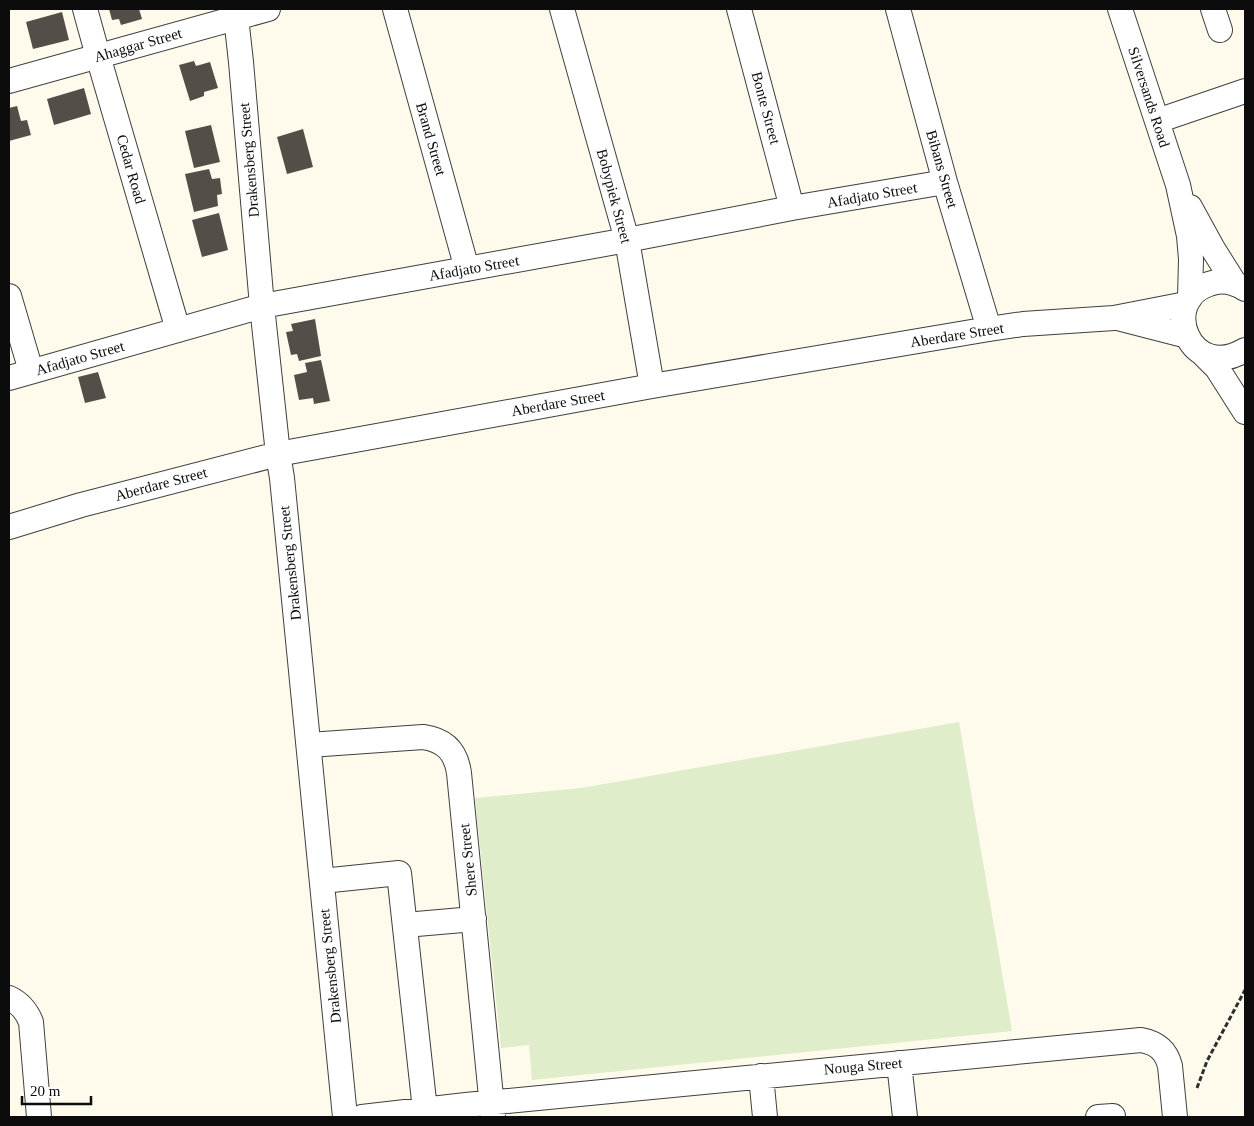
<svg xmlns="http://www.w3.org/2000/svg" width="1254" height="1126" viewBox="0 0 1254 1126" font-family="Georgia,serif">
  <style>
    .pitch { fill: #dfedca }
    .building { fill: #544e49 }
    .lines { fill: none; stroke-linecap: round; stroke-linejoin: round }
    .minor-casing { stroke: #3f3f3f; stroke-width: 26 }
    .path { stroke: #2e2e2e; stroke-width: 3; stroke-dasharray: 5 2.5; stroke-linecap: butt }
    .minor { stroke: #fff; stroke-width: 24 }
    .labels { text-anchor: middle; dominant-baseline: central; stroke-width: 5; stroke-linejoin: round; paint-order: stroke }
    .street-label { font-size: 15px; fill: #0c0c0c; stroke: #fff }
  </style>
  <rect width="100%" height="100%" fill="#fefbec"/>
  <path class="pitch" d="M959 722 1012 1031 532 1080 529 1045 501 1048 475 798 581 788Z"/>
  <path class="building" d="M109 9H139L142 19 121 25 119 19 112 20Z
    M62 12 69 40 33 49 26 22Z
    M194 61 196 66 210 62 218 88 204 92V96L190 101 179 65Z
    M84 88 91 114 54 125 47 99Z
    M17 106 21 121 27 120 31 135 9 141V108Z
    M211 125 220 162 194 168 185 131Z
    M303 129 313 167 287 174 277 137Z
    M209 169 212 179 220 178 222 194 217 195 218 206 194 212 185 174Z
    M219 213 228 250 202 257 192 220Z
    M315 319 321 356 299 361 297 354 291 355 286 332 293 331 291 324Z
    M321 360 330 401 314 404 313 398 299 400 294 375 307 372 305 363Z
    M98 372 106 398 85 403 78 377Z"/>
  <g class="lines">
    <g class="minor-casing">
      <path id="minor" d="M85 9 98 56 178 330
        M233 9 236 17 241 62 262 306 278 454 282 478 345 1117
        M395 9 467 269
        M562 9 627 240 652 386
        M739 9 792 208
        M898 9 945 182 989 329
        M1120 9 1178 185 1189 236 1191 259 1190 298
        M1213 9 1220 30
        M9 81 268 9
        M1157 121 1245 91
        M1190 207 1213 249 1235 284
        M1245 289C1234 282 1222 279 1209 284 1158 301 1190 383 1245 350
        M9 296 31 371
        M1121 319 1187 336
        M1201 352 1217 368 1245 412
        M9 378 262 306 627 240 792 208 945 182
        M9 527 81 505 278 454 652 386 989 329 1023 324 1114 318 1186 304
        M309 745 423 737C445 740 456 752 459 773L493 1117
        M322 881 399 873 425 1110
        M405 925 474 919
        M9 998C20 1003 26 1010 31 1022L39 1117
        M899 1063 905 1117
        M761 1076 765 1117
        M362 1117 466 1105 1141 1040C1157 1043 1166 1050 1170 1066L1175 1117
        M1098 1117 1113 1116"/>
    </g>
    <path class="path" d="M1197 1088 1207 1061 1245 990"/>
    <use href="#minor" class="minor"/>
  </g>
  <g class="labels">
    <g class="street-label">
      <text transform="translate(138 45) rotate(-16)">Ahaggar Street</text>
      <text transform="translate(1149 97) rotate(72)">Silversands Road</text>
      <text transform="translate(766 108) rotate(75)">Bonte Street</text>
      <text transform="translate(431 139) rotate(74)">Brand Street</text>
      <text transform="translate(249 160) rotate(-95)">Drakensberg Street</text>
      <text transform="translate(131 169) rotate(74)">Cedar Road</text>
      <text transform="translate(942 169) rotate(74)">Bibans Street</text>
      <text transform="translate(872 195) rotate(-10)">Afadjato Street</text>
      <text transform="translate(614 196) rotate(75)">Bobypiek Street</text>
      <text transform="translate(474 268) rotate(-10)">Afadjato Street</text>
      <text transform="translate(957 335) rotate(-9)">Aberdare Street</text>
      <text transform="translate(80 358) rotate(-16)">Afadjato Street</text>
      <text transform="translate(558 403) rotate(-10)">Aberdare Street</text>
      <text transform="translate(161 484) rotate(-15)">Aberdare Street</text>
      <text transform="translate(290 563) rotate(-96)">Drakensberg Street</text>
      <text transform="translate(468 860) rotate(-96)">Shere Street</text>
      <text transform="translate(330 966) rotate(-96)">Drakensberg Street</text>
      <text transform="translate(863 1066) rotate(-5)">Nouga Street</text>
    </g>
  </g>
  <rect width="1254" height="1126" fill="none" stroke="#0c0c0c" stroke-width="20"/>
  <path d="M22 1096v8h69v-8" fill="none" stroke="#0c0c0c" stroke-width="2.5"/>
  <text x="30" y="1096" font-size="15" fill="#0c0c0c" stroke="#ffffff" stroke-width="4" paint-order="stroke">20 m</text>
</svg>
